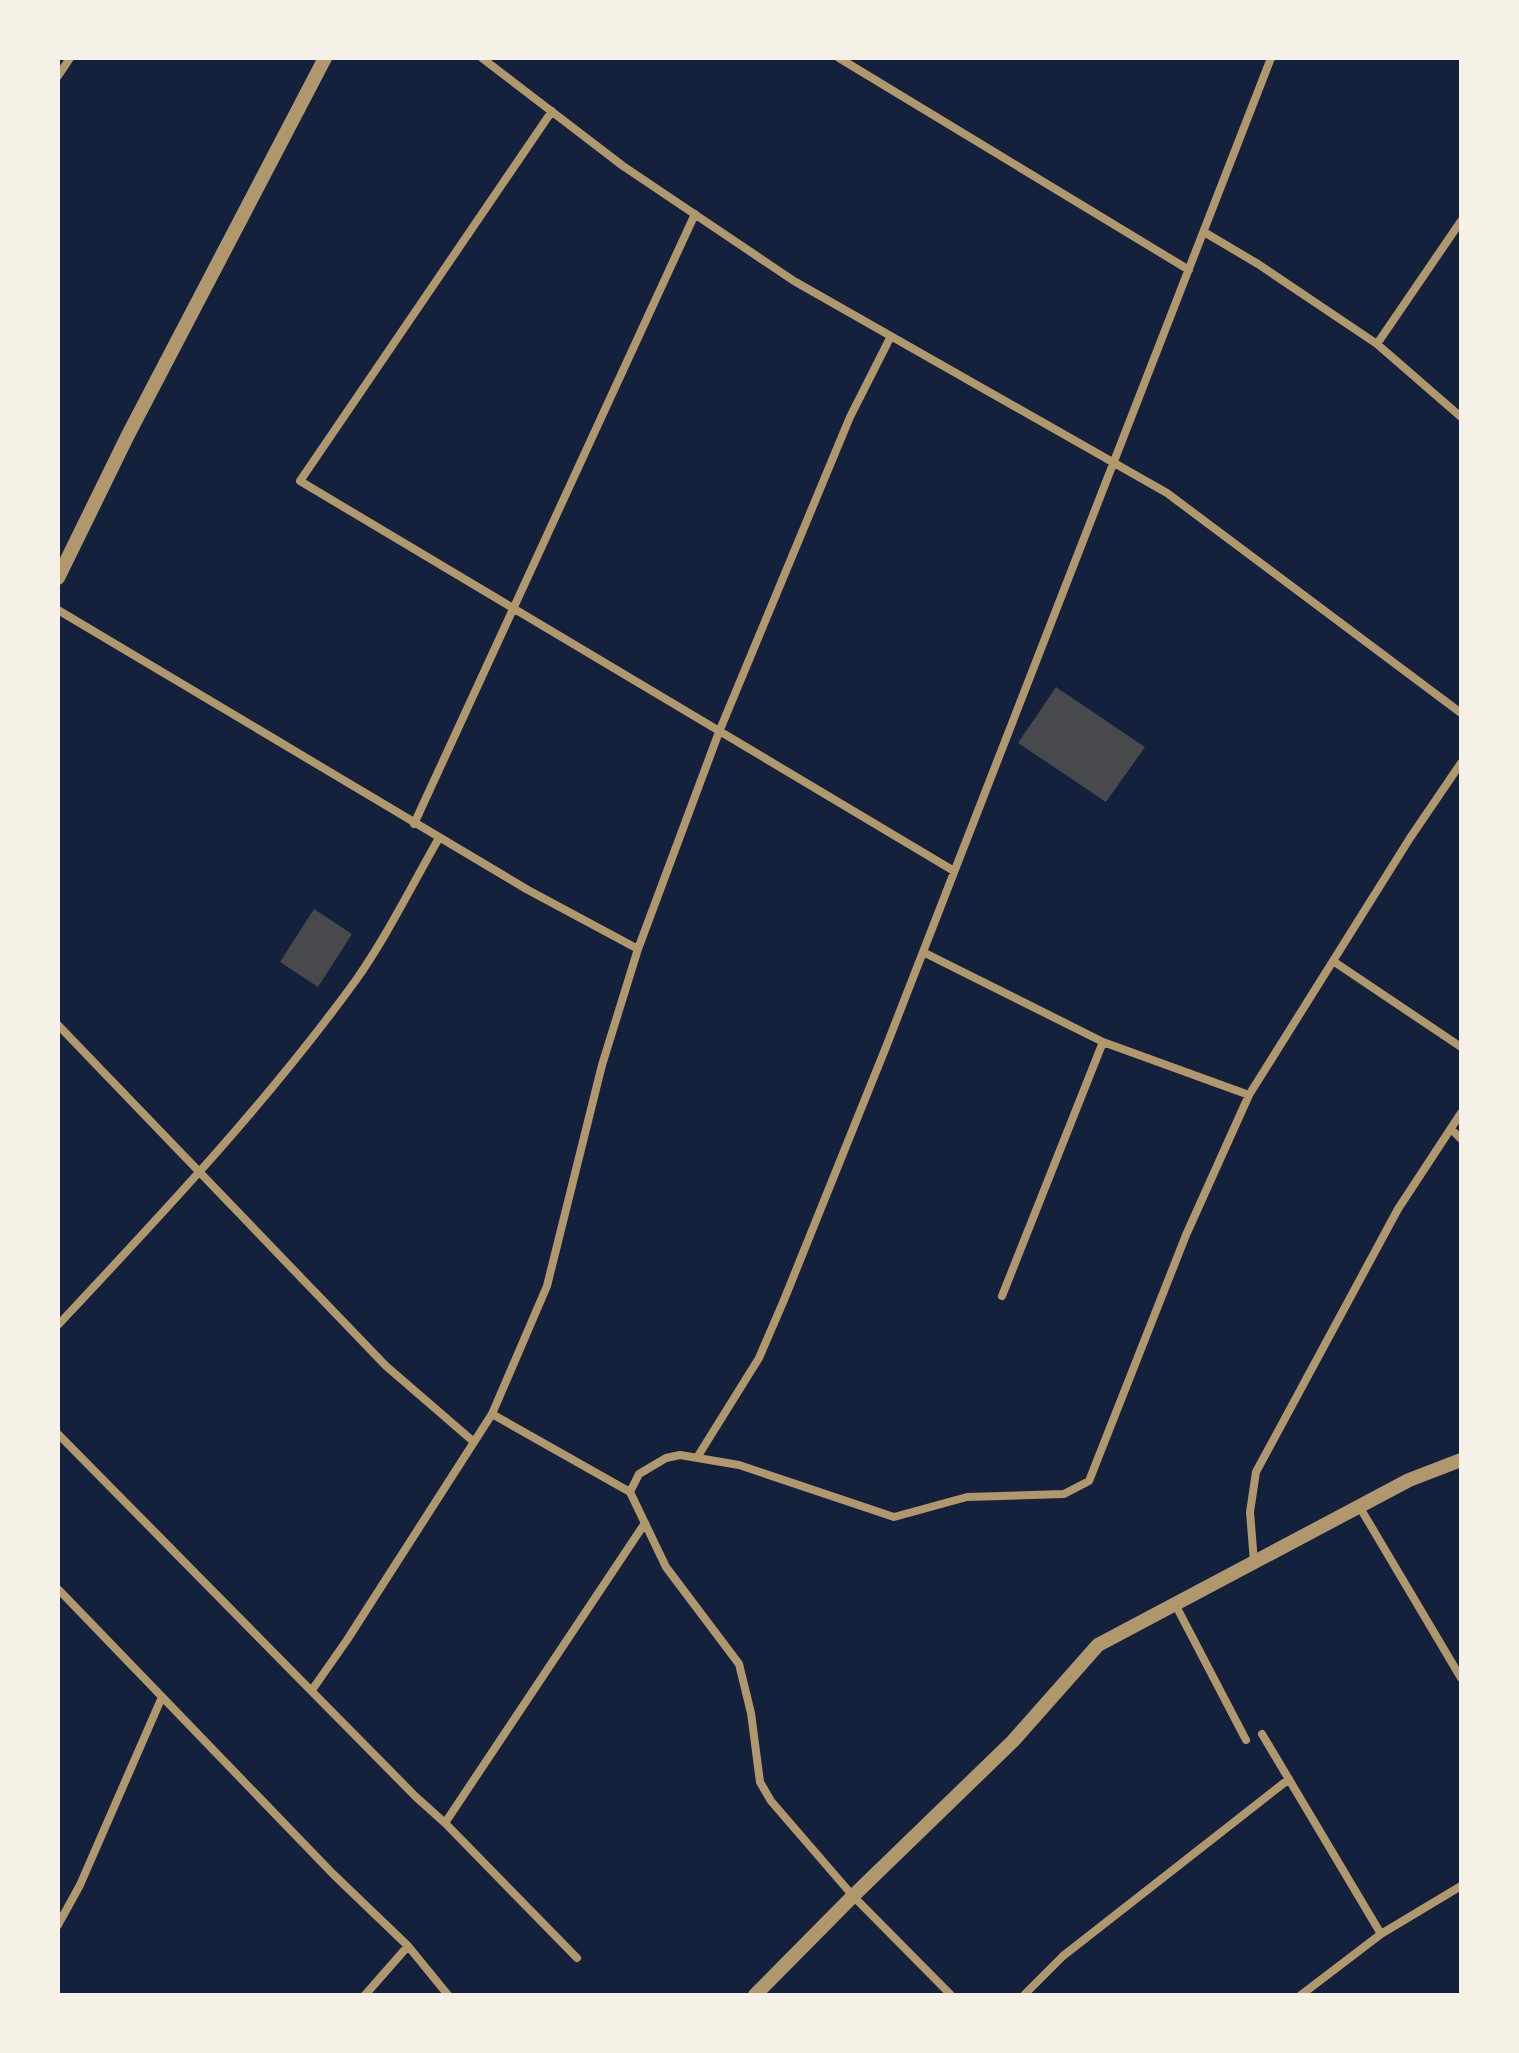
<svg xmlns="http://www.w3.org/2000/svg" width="1519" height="2053" viewBox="0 0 1519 2053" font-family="Commissioner,sans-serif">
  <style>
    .building { fill: #48494c }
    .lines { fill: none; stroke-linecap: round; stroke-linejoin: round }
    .minor { stroke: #b1986c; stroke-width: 8 }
    .tertiary { stroke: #b1986c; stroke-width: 14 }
  </style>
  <rect width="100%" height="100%" fill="#14213d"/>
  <path class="building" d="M1056 687 1145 747 1106 802 1018 743Z
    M314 909 352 934 318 987 280 962Z"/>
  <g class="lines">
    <path class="minor" d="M482 58 623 166 794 281 1167 493 1461 713
      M839 58 1189 270
      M58 76 70 58
      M552 111 300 481 954 871
      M1204 232 1258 264 1377 344 1461 417
      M1377 344 1461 221
      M58 610 528 890 638 949
      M414 824 695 214
      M923 952 1103 1042 1249 1095
      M1333 961 1461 1047
      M58 1025 386 1366 474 1442
      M1451 1129 1461 1139
      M1002 1296 1103 1042
      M58 1325C162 1214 266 1104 356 980 387 936 412 885 439 838
      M492 1414 630 1492 666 1567 739 1664 751 1713 760 1782 771 1801 853 1896 951 1995
      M58 1434 416 1797 445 1823 645 1523
      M698 1456 759 1358 784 1300 886 1047 1271 58
      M630 1492 639 1474 666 1458 680 1455 739 1465 894 1517 967 1497 1064 1494 1089 1481 1186 1235 1249 1095 1410 838 1461 763
      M1359 1506 1461 1678
      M1254 1562 1250 1512 1256 1472 1398 1209 1461 1113
      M58 1589 333 1874 408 1946 448 1995
      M1175 1604 1246 1740
      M312 1690 347 1640 492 1414 547 1286 602 1065 638 949 719 732 850 417 891 336
      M1262 1734 1381 1934
      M445 1823 577 1958
      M58 1925 80 1885 162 1697
      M365 1995 408 1946
      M1024 1995 1063 1956 1289 1779
      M1301 1995 1381 1934 1461 1886"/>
    <path class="tertiary" d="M58 578 128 435 325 58
      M755 1995 853 1896 1013 1741 1098 1645 1409 1480 1461 1460"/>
  </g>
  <rect width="1519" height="2053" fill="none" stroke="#f6f1e7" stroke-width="120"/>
</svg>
